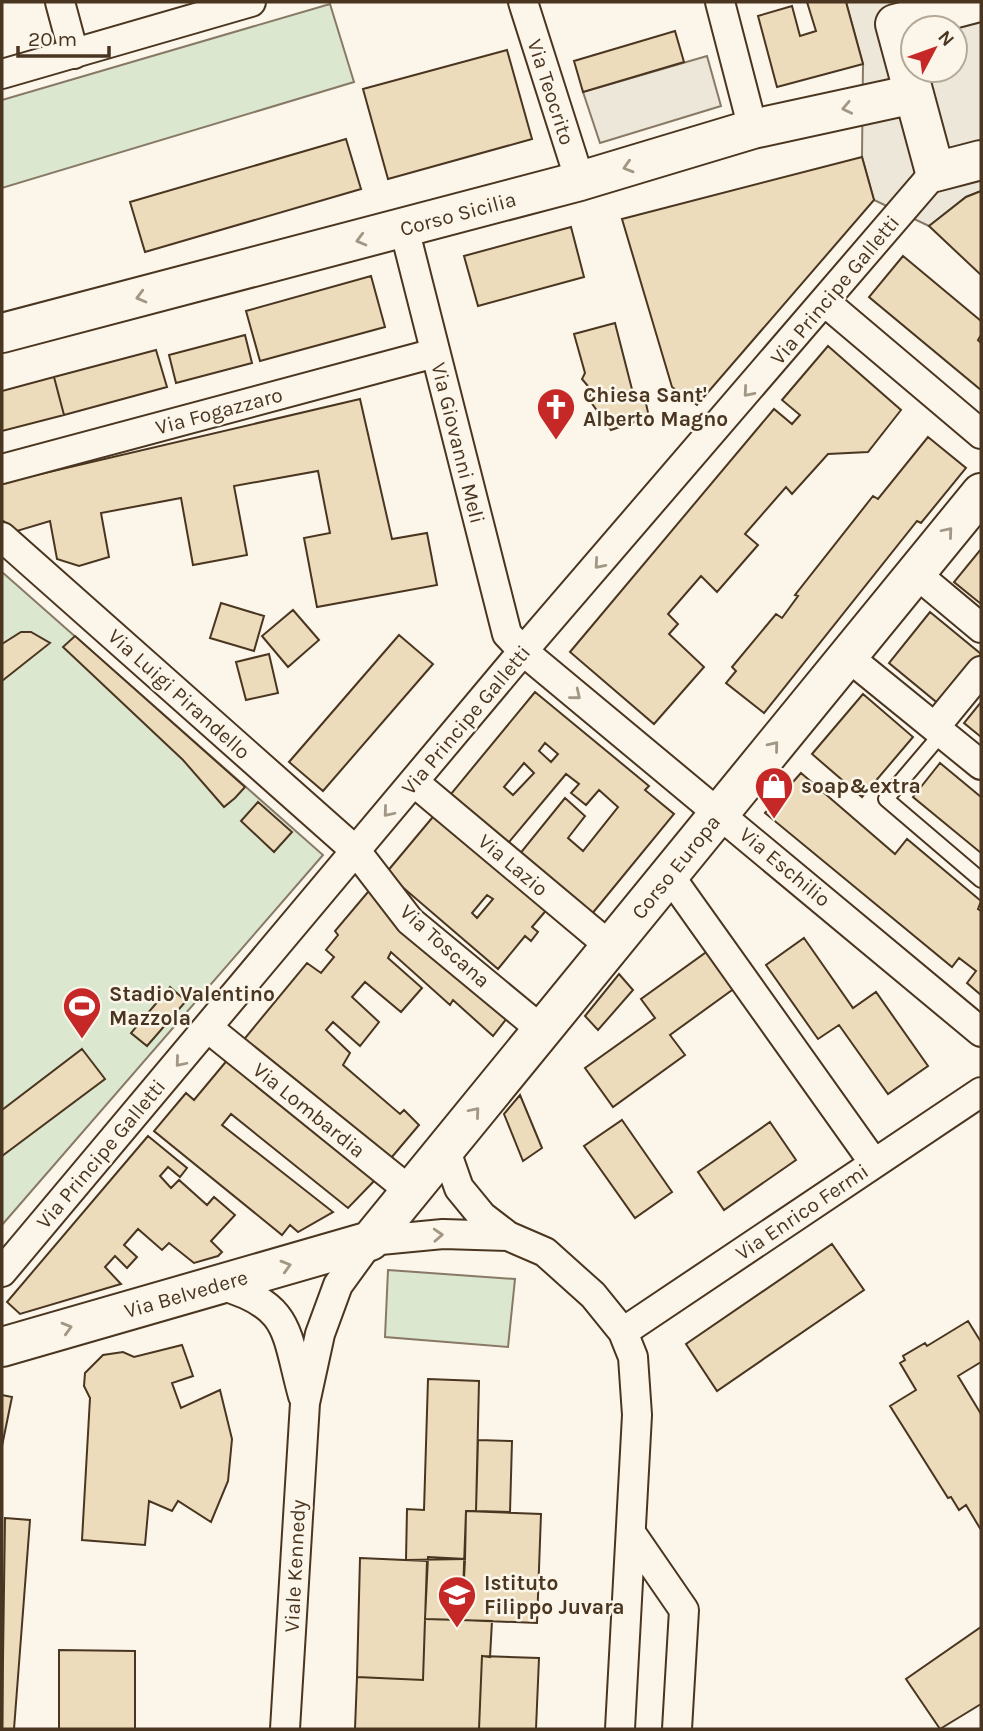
<svg xmlns="http://www.w3.org/2000/svg" width="983" height="1731" viewBox="0 0 983 1731" font-family="Karla,sans-serif">
  <style>
    .green { fill: #dce7d0; stroke: #887966; stroke-width: 2 }
    .parking { fill: #ede7d9; stroke: #887966; stroke-width: 2; fill-rule: evenodd }
    .building { fill: #ecdcbc; stroke: #4a3520; stroke-width: 2; fill-rule: evenodd }
    .lines { fill: none; stroke-linecap: round; stroke-linejoin: round }
    .lane-casing { stroke: #4a3520; stroke-width: 18 }
    .street-casing { stroke: #4a3520; stroke-width: 32 }
    .secondary-casing { stroke: #4a3520; stroke-width: 42 }
    .lane { stroke: #fbf6e9; stroke-width: 14 }
    .street { stroke: #fbf6e9; stroke-width: 28 }
    .secondary { stroke: #fbf6e9; stroke-width: 38 }
    .oneway { stroke: #a29684 }
    .labels { text-anchor: middle; dominant-baseline: central; stroke-width: 5; stroke-linejoin: round; paint-order: stroke }
    .street-label { font-size: 21px; fill: #4a3520; stroke: #fbf6e9 }
    .poi-label { font-size: 21px; font-weight: bold; fill: #4a3520; stroke: #fbf6e9; text-anchor: start }
  </style>
  <rect width="100%" height="100%" fill="#fbf6e9"/>
  <path class="green" d="M330 4 354 82 2 188V100Z
    M2 572 323 855 2 1225Z
    M388 1270 515 1279 508 1347 385 1337Z"/>
  <path class="parking" d="M846 2H981V191L966 197 929 226 874 200 862 157 863 64ZM913 28H955V70H913Z
    M707 56 721 106 600 143 583 92Z"/>
  <path class="building" d="M807 2H846L863 64 777 87 758 16 792 6 800 36 816 31Z
    M675 31 684 62 583 92 574 61Z
    M507 50 532 139 388 179 363 89Z
    M346 139 361 189 145 252 130 202Z
    M862 157 874 200 697 405 672 387 622 219Z
    M981 191V275L929 226 966 197Z
    M571 227 584 277 478 306 464 256Z
    M903 256 981 321V335L978 340 981 343V390L869 297Z
    M371 276 385 327 260 361 246 311Z
    M615 323 635 401 645 399 649 417 611 430 588 398 593 392 582 379 585 373 574 334Z
    M245 335 252 363 176 383 169 355Z
    M828 346 901 410 868 452 828 454 792 494 786 487 745 534 758 545 717 592 701 576 668 614 678 624 669 634 704 667 654 724 570 652 774 409 792 424 800 415 782 400Z
    M156 350 167 387 64 415 54 377Z
    M54 377 64 415 2 431V391Z
    M360 399 392 539 427 533 437 585 317 607 304 538 330 533 318 471 234 486 247 555 193 565 181 498 101 513 109 557 79 566 57 559 50 521 17 531 2 520V483Z
    M928 437 966 468 921 523 917 521 764 713 726 683 736 671 732 667 776 614 782 618 798 596 795 595 873 496 878 499Z
    M981 549V604L954 582Z
    M221 603 264 616 254 651 210 638Z
    M293 610 319 640 288 667 262 636Z
    M930 612 981 654 940 705 889 663Z
    M21 632H31L50 643 2 681V644Z
    M399 635 433 664 323 791 289 762Z
    M75 636 245 787 235 798 224 807 183 760 63 647Z
    M269 654 278 693 246 700 236 662Z
    M535 692 649 786 645 790 674 814 591 915 518 856 565 798 585 816 568 838 583 851 618 807 599 790 586 805 571 793 579 784 566 774 504 848 446 800ZM545 743 558 754 551 762 539 751ZM524 763 534 773 513 795 504 787Z
    M863 694 913 737 862 797 812 754Z
    M981 702V737L964 723Z
    M940 763 981 797V853L913 797Z
    M801 773 895 854 907 839 981 901 978 909 981 911V995L967 983 976 971 959 958 952 967 765 813Z
    M258 802 292 832 274 852 241 821Z
    M437 812 549 907 532 927 538 932 531 941 525 936 498 969 386 873ZM487 895 493 899 477 918 472 913Z
    M373 886 507 1018 493 1036 453 1000 450 1005 391 952 388 958 422 988 401 1012 365 982 352 997 379 1022 360 1046 333 1022 326 1030 350 1053 343 1065 400 1114 404 1110 419 1125 386 1164 241 1043 307 963 321 973 334 957 326 950 338 935 335 931Z
    M804 938 853 1008 876 992 928 1066 888 1094 839 1025 818 1039 766 965Z
    M712 948 739 985 670 1035 685 1055 613 1107 585 1068 655 1018 641 999Z
    M619 974 633 990 598 1030 585 1016Z
    M170 987 186 1001 147 1046 131 1033Z
    M82 1049 105 1079 2 1156V1110Z
    M229 1058 376 1179 348 1208 231 1114 222 1125 333 1212 298 1232 290 1225 282 1235 154 1131 186 1093 194 1100Z
    M520 1095 542 1148 523 1161 504 1114Z
    M622 1120 672 1192 635 1218 584 1146Z
    M770 1122 796 1160 724 1210 698 1172Z
    M148 1136 187 1168 180 1177 168 1167 160 1176 171 1188 179 1180 207 1205 214 1197 235 1215 211 1241 222 1252 218 1256 194 1263 169 1243 162 1250 138 1229 124 1245 137 1257 127 1268 115 1256 105 1267 121 1284 20 1314 7 1302Z
    M832 1244 864 1290 717 1391 686 1344Z
    M968 1321 981 1342V1362L958 1376 981 1414V1530L966 1505 959 1510 951 1497 948 1498 890 1406 916 1390 900 1363 905 1360 903 1356 925 1343 927 1346Z
    M182 1345 193 1376 172 1383 181 1408 220 1390 232 1439 228 1481 211 1522 178 1501 172 1511 149 1501 145 1545 82 1540 90 1398 84 1386 85 1373 103 1355 123 1352 134 1357Z
    M428 1379 479 1381 476 1511H466L465 1559 406 1560 407 1509 424 1510Z
    M2 1395 12 1397 2 1446Z
    M478 1440 512 1441 510 1512 476 1511Z
    M466 1511 541 1514 537 1623 462 1620Z
    M5 1518 30 1520 14 1729H2Z
    M428 1557 465 1559 462 1620 425 1619Z
    M360 1558 427 1561 423 1680 357 1677Z
    M425 1619 492 1621 490 1657 482 1656 479 1729H355L357 1677 423 1680Z
    M981 1627V1704L940 1729 906 1679Z
    M59 1650 135 1651V1729H59Z
    M482 1656 539 1658 536 1729H479Z"/>
  <g class="lines">
    <g class="lane-casing">
      <path id="lane" d="M942 733 886 799 981 880"/>
    </g>
    <g class="street-casing">
      <path id="street" d="M60 2 74 54
        M523 2 580 181
        M720 2 753 129
        M2 74 251 2
        M404 228 507 634 523 651 981 1032
        M825 302 981 434
        M2 469 435 353
        M2 537 356 851 410 921 543 1031
        M914 572 981 628
        M847 656 981 765
        M935 727 981 671
        M414 782 611 947
        M669 875 874 1163
        M208 1028 410 1191
        M445 1148 459 1188 482 1216 508 1236 545 1252 593 1295 623 1332 633 1357 637 1415 620 1729
        M2 1272 523 651 935 172
        M220 1285C292 1306 285 1331 303 1396
        M623 1332 981 1092
        M631 1533 684 1610 677 1729
        M285 1729 305 1403 320 1334 338 1285 370 1241 443 1234 508 1236"/>
    </g>
    <g class="secondary-casing">
      <path id="secondary" d="M979 2 895 24 935 172 981 160
        M2 333 580 181 753 129 914 94
        M2 1347 370 1241 981 493"/>
    </g>
    <use href="#lane" class="lane"/>
    <use href="#street" class="street"/>
    <use href="#secondary" class="secondary"/>
  </g>
  <defs><path id="oneway-chevron" d="M-2-3.5L2.5 0L-2 3.5" fill="none" stroke-width="1.6" stroke-linecap="round" stroke-linejoin="round" transform="scale(1.75)"/></defs>
  <g class="oneway">
    <use href="#oneway-chevron" transform="translate(847 108) rotate(168)"/>
    <use href="#oneway-chevron" transform="translate(628 167) rotate(163)"/>
    <use href="#oneway-chevron" transform="translate(361 240) rotate(165)"/>
    <use href="#oneway-chevron" transform="translate(141 297) rotate(165)"/>
    <use href="#oneway-chevron" transform="translate(748 392) rotate(131)"/>
    <use href="#oneway-chevron" transform="translate(948 532) rotate(-50)"/>
    <use href="#oneway-chevron" transform="translate(599 564) rotate(131)"/>
    <use href="#oneway-chevron" transform="translate(576 695) rotate(39)"/>
    <use href="#oneway-chevron" transform="translate(774 746) rotate(-51)"/>
    <use href="#oneway-chevron" transform="translate(388 812) rotate(130)"/>
    <use href="#oneway-chevron" transform="translate(180 1062) rotate(130)"/>
    <use href="#oneway-chevron" transform="translate(475 1112) rotate(-50)"/>
    <use href="#oneway-chevron" transform="translate(438 1235) rotate(-3)"/>
    <use href="#oneway-chevron" transform="translate(286 1266) rotate(-16)"/>
    <use href="#oneway-chevron" transform="translate(67 1328) rotate(-16)"/>
  </g>
  <defs>
    <g id="church-pin" transform="scale(2.0125)"><path d="M0 17L-7.5 6A9.5 9.5 0 1 1 7.5 6Z" fill="#c62828" stroke="#fbf6e9"/><path d="M-1.2-6h2.4v3.5h3.3v2.4h-3.3V6h-2.4V-.1h-3.3v-2.4h3.3Z" fill="#fff"/></g>
    <g id="shop-pin" transform="scale(2.0125)"><path d="M0 17L-7.5 6A9.5 9.5 0 1 1 7.5 6Z" fill="#c62828" stroke="#fbf6e9"/><path d="M-5-2.5h2.3a2.7 3.5 0 0 1 5.4 0H5L5.5 6h-11ZM-1.5-2.5h3a1.5 2.3 0 0 0-3 0Z" fill="#fff"/></g>
    <g id="stadium-pin" transform="scale(2.0125)"><path d="M0 17L-7.5 6A9.5 9.5 0 1 1 7.5 6Z" fill="#c62828" stroke="#fbf6e9"/><path d="M0-5a6.5 5 0 1 0 0 10a6.5 5 0 1 0 0-10ZM-3.5-1.8h7v3.6h-7Z" fill="#fff"/></g>
    <g id="school-pin" transform="scale(2.0125)"><path d="M0 17L-7.5 6A9.5 9.5 0 1 1 7.5 6Z" fill="#c62828" stroke="#fbf6e9"/><path d="M0-5L7-2L0 1L-7-2ZM-4 1L0 2.5L4 1V4Q0 6-4 4Z" fill="#fff"/></g>
  </defs>
  <g fill-rule="evenodd">
    <use href="#church-pin" x="556" y="407"/>
    <use href="#shop-pin" x="774" y="786"/>
    <use href="#stadium-pin" x="82" y="1006"/>
    <use href="#school-pin" x="457" y="1595"/>
  </g>
  <g class="labels">
    <g class="street-label">
      <text transform="translate(551 92) rotate(72)">Via Teocrito</text>
      <text transform="translate(458 214) rotate(-15)">Corso Sicilia</text>
      <text transform="translate(835 290) rotate(-50)">Via Principe Galletti</text>
      <text transform="translate(219 411) rotate(-15)">Via Fogazzaro</text>
      <text transform="translate(458 443) rotate(76)">Via Giovanni Meli</text>
      <text transform="translate(179 694) rotate(42)">Via Luigi Pirandello</text>
      <text transform="translate(466 720) rotate(-50)">Via Principe Galletti</text>
      <text transform="translate(513 865) rotate(40)">Via Lazio</text>
      <text transform="translate(676 867) rotate(-51)">Corso Europa</text>
      <text transform="translate(785 867) rotate(40)">Via Eschilio</text>
      <text transform="translate(445 946) rotate(42)">Via Toscana</text>
      <text transform="translate(309 1110) rotate(39)">Via Lombardia</text>
      <text transform="translate(101 1154) rotate(-50)">Via Principe Galletti</text>
      <text transform="translate(802 1212) rotate(-34)">Via Enrico Fermi</text>
      <text transform="translate(186 1294) rotate(-16)">Via Belvedere</text>
      <text transform="translate(295 1566) rotate(-87)">Viale Kennedy</text>
    </g>
    <g class="poi-label">
      <text x="583" y="395">Chiesa Sant'<tspan x="583" dy="24">Alberto Magno</tspan></text>
      <text x="801" y="786">soap&amp;extra</text>
      <text x="109" y="994">Stadio Valentino<tspan x="109" dy="24">Mazzola</tspan></text>
      <text x="484" y="1583">Istituto<tspan x="484" dy="24">Filippo Juvara</tspan></text>
    </g>
  </g>
  <rect width="983" height="1731" fill="none" stroke="#4a3520" stroke-width="7"/>
  <g transform="translate(934 49) rotate(49)"><circle r="33" fill="#fbf6e9" stroke="#b4a999" stroke-width="2"/>
  <path d="M0-5L12 26L0 18L-12 26Z" fill="#c62828"/>
  <text y="-10" font-size="19" font-weight="bold" text-anchor="middle" fill="#4a3520">N</text>
  </g>
  <path d="M18 46v10h91v-10" fill="none" stroke="#4a3520" stroke-width="3.5"/>
  <text x="28" y="46" font-size="21" fill="#4a3520" stroke="#fbf6e9" stroke-width="5" paint-order="stroke">20 m</text>
</svg>
